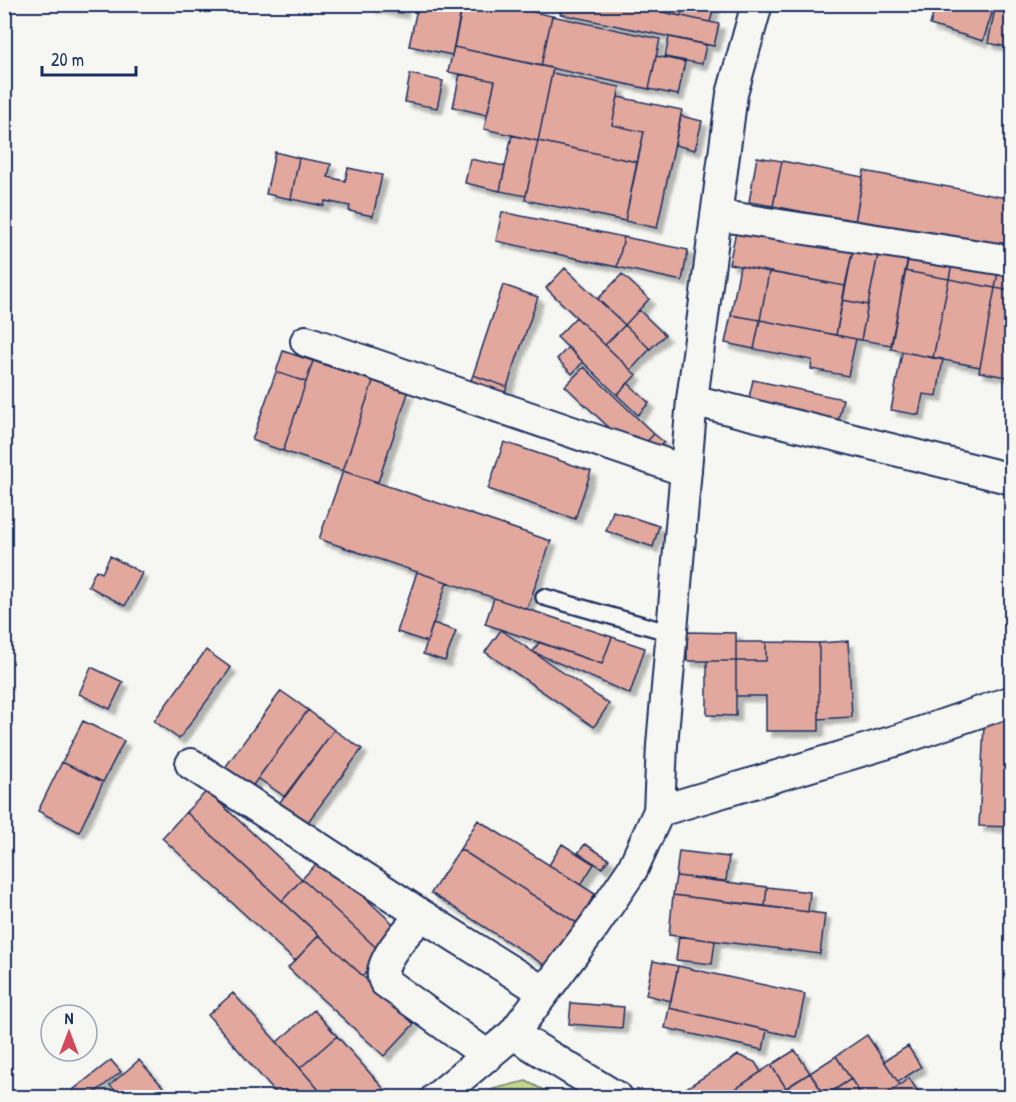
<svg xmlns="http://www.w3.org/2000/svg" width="1016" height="1102" viewBox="0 0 1016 1102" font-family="'Patrick Hand',sans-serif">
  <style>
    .green { fill: #c6d68a; stroke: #708274; stroke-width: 1.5 }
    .building { fill: #e2a89e; stroke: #1b2f5e; stroke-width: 1.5; filter: url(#shadow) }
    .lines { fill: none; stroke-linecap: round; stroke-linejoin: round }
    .lane-casing { stroke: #1b2f5e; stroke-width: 20 }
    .street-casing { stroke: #1b2f5e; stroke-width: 34 }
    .lane { stroke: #f6f6f2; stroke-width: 15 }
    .street { stroke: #f6f6f2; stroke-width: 30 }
  </style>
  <defs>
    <filter id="shadow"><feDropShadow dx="5.5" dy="5.5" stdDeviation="1.5" flood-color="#0004"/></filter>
  </defs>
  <rect width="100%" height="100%" fill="#f6f6f2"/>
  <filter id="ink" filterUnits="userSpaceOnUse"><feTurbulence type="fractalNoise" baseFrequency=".0167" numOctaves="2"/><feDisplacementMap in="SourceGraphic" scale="12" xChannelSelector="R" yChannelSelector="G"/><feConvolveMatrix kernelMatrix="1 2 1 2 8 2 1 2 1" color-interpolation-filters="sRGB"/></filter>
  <g filter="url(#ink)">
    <path class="green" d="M526 1081 557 1097H484L493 1089Z"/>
    <path class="building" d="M371 4H404L402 13 371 7Z
      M418 4H428L461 11 452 55 409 46Z
      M463 4H497L552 16 541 66 454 47Z
      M562 4H626L719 24 714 46 560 14Z
      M626 4H684L681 16Z
      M684 4H715L710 22 681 16Z
      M936 4H995L983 41 930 25Z
      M996 4H1012V48L988 43Z
      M552 16 660 39 649 89 541 66Z
      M669 37 706 45 702 64 665 57Z
      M454 47 553 68 538 141 484 129 495 81 448 72Z
      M656 56 685 62 678 95 649 89Z
      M552 73 620 87 612 125 644 132 637 162 538 141Z
      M410 74 443 81 437 108 405 102Z
      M460 74 495 81 487 115 453 107Z
      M618 97 682 110 657 228 625 221 644 132 612 125Z
      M681 116 702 121 695 150 675 145Z
      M512 135 538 141 526 196 500 191Z
      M538 141 637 162 625 221 525 200Z
      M275 152 299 158 291 199 266 194Z
      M757 157 782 161 773 206 749 202Z
      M299 158 331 164 328 177 345 181 348 168 382 175 373 216 349 211 350 206 325 201 324 206 291 199Z
      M470 159 505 166 500 191 465 183Z
      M782 161 863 177 855 222 773 206Z
      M864 171 1012 199V259L855 222Z
      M502 212 624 237 617 267 496 241Z
      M738 222 854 244 845 286 729 264Z
      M624 237 688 250 682 281 617 267Z
      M854 244 879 249 868 305 843 300Z
      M879 249 909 255 891 345 861 340Z
      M909 255 952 263 949 279 905 271Z
      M952 263 998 272 995 288 949 279Z
      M740 266 769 272 760 320 731 315Z
      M565 268 625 325 605 345 546 288Z
      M905 271 949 279 933 358 891 349Z
      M769 272 845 286 836 335 760 320Z
      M998 272 1012 275V291L995 288Z
      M622 274 649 299 625 325 598 299Z
      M949 279 995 288 980 367 933 358Z
      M503 285 538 297 507 387 473 375Z
      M995 288 1012 291V378L979 372Z
      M843 300 868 305 861 340 836 335Z
      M639 310 665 335 650 349 625 325Z
      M731 315 760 320 754 349 725 343Z
      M576 317 636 375 617 395 557 337Z
      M760 320 856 339 848 376 811 369 812 360 754 349Z
      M625 325 650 349 631 370 605 345Z
      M568 347 583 362 572 374 557 359Z
      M283 351 313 361 306 382 276 372Z
      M902 352 943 359 937 396 923 394 919 415 891 410Z
      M313 361 373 381 343 471 283 451Z
      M584 367 654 434 636 453 565 386Z
      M276 372 306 382 283 451 252 440Z
      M473 375 507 387 501 404 466 393Z
      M753 380 843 399 836 430 746 411Z
      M373 381 408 393 378 482 343 471Z
      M628 383 649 403 638 415 617 395Z
      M654 434 664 442 650 456 641 448Z
      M504 442 591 471 575 519 488 489Z
      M343 471 551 541 527 609 319 539Z
      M613 511 659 526 653 547 606 531Z
      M110 556 142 573 125 606 88 586 96 570 102 573Z
      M417 572 447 582 427 642 397 632Z
      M494 598 612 637 602 664 485 624Z
      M433 623 456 631 445 661 423 654Z
      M501 630 609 704 594 727 485 652Z
      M687 632 736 633V661H687Z
      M612 637 645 648 630 694 533 652 539 642 602 664Z
      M848 641 852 717 819 719V643Z
      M736 642H766V661H736Z
      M766 642 819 643V731H766V696H736V661H766Z
      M206 650 231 668 179 739 154 721Z
      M707 661H736V716L707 715Z
      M91 667 123 682 110 709 79 694Z
      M281 691 308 710 248 792 221 773Z
      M308 710 334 730 285 797 258 778Z
      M1012 718V827L979 826 984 725Z
      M83 721 124 741 103 782 62 762Z
      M334 730 362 749 305 826 277 806Z
      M62 762 103 782 79 832 38 811Z
      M207 791 302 879 282 901 186 812Z
      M186 812 319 935 295 961 162 838Z
      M478 820 595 894 577 923 460 849Z
      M562 844 594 864 581 885 549 865Z
      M585 844 609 859 602 868 578 853Z
      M460 849 577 923 549 968 431 893Z
      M679 851 729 857 726 881 676 876Z
      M322 858 403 933 383 954 302 879Z
      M676 876 767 887 765 906 673 895Z
      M302 879 383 954 363 976 282 901Z
      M767 887 810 892 808 912 765 906Z
      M673 895 825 914 820 954 669 935Z
      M319 935 414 1024 384 1056 288 968Z
      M679 936 715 941 712 964 676 960Z
      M653 961 678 966 671 1001 646 995Z
      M678 966 805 994 796 1037 669 1008Z
      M233 993 300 1068 326 1098H280L208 1015Z
      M571 1003 624 1007 622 1028 569 1024Z
      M669 1008 767 1030 763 1050 665 1028Z
      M314 1010 337 1036 300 1068 277 1042Z
      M867 1035 900 1085 880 1098H863L836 1056Z
      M337 1036 392 1098H326L300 1068Z
      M908 1046 921 1067 898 1082 884 1061Z
      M795 1050 810 1073 786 1088 771 1065Z
      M738 1055 755 1062 761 1072 722 1098 672 1097Z
      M836 1056 851 1079 825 1096 810 1073Z
      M111 1060 121 1072 88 1098H79L73 1090Z
      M139 1060 173 1098H121L110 1085Z
      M771 1065 786 1088 771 1098H722Z
      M810 1073 825 1096 823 1098H771Z
      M909 1078 922 1098H880L900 1085Z
      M851 1079 863 1098H823L825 1096Z
      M956 1089 961 1098H943Z
      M73 1090 79 1098H64Z"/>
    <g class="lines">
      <g class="lane-casing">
        <path id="lane" d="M544 597 671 633"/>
      </g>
      <g class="street-casing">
        <path id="street" d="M716 215 1012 261
          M306 341 686 471
          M692 400 1012 479
          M191 764 423 916
          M659 811 898 740 1012 701
          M513 1034 618 1098
          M488 1056 385 982C374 965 409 928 423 916L544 992
          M436 1098 513 1034 594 926 632 870 659 811 662 745 692 400 732 94 757 4"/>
      </g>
      <use href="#lane" class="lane"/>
      <use href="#street" class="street"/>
    </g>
  </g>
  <rect width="1016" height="1102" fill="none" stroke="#f6f6f2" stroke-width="24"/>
  <rect x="12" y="12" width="992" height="1078" fill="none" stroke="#1b2f5e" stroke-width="2" filter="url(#ink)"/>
  <g transform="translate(69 1033)"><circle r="28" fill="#f6f6f2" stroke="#9ea6b7" stroke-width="1.5"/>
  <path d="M0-4.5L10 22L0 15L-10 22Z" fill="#d1495b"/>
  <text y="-9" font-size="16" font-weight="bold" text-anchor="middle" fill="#1b2f5e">N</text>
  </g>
  <path d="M42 66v9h94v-9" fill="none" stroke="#1b2f5e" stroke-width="3"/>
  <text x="51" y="66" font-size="18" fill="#1b2f5e" stroke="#f6f6f2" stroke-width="4.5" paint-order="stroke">20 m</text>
</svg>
